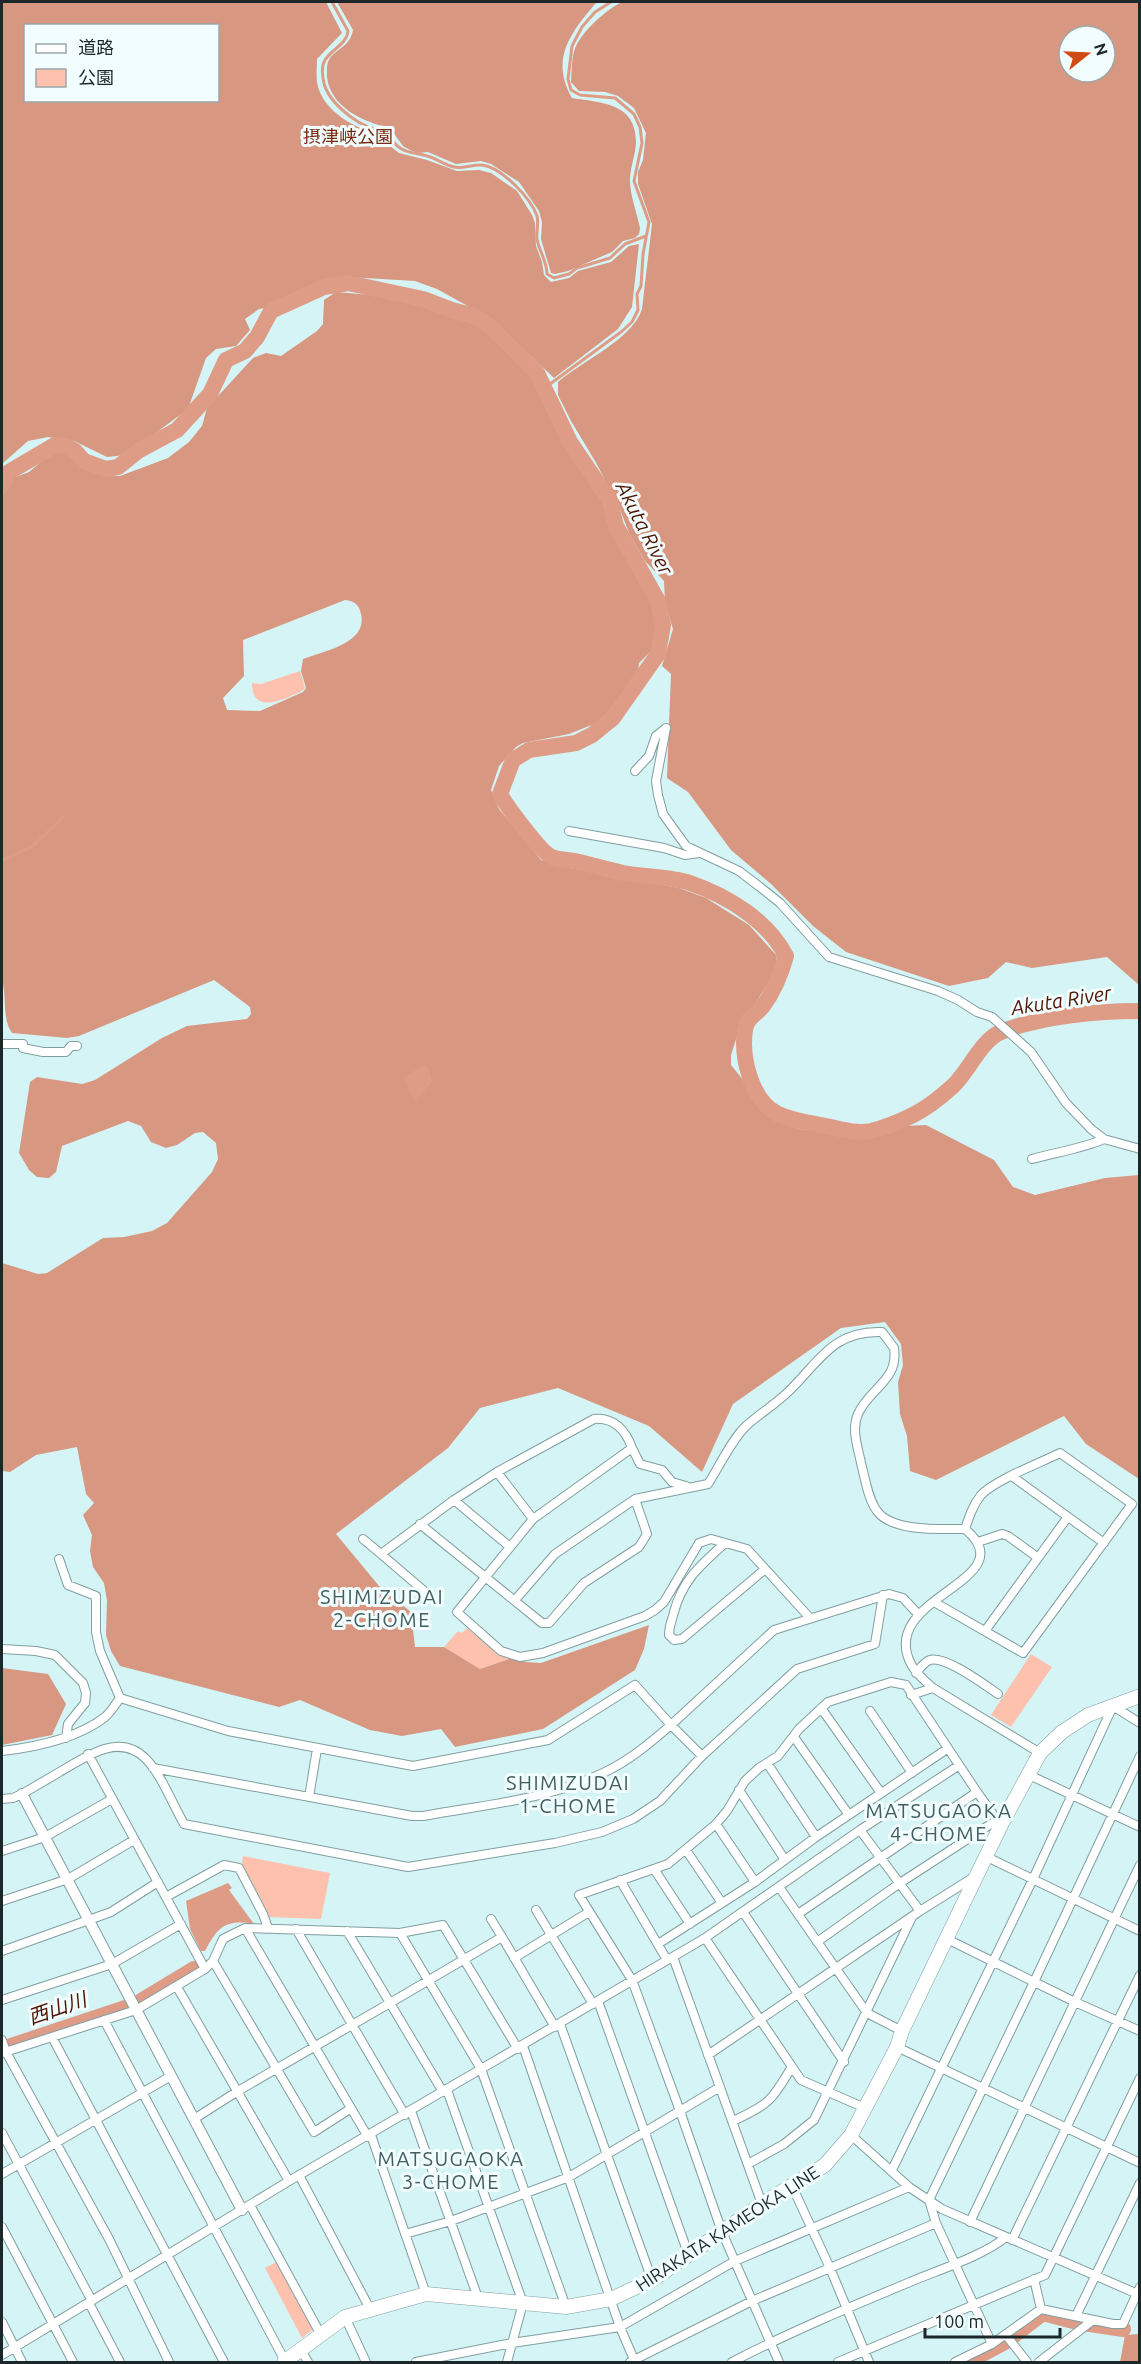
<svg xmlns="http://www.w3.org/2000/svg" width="1141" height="2364" viewBox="0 0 1141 2364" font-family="Ubuntu,'Noto Sans JP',sans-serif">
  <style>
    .green { fill: #fec1ad }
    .forest { fill: #d89781; fill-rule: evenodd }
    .water { fill: #de9c87 }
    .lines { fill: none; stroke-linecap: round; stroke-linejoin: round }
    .stream { stroke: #de9c87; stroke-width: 3 }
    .river { stroke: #de9c87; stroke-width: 16 }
    .minor-casing { stroke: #819ea0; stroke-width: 10 }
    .tertiary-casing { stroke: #819ea0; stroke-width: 12 }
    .primary-casing { stroke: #819ea0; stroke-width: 15 }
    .minor { stroke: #fff; stroke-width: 8 }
    .tertiary { stroke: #fff; stroke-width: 10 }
    .primary { stroke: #fff; stroke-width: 14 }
    .labels { text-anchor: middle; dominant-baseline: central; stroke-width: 6; stroke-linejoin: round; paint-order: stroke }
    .park-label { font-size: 18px; fill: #772a0e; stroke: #f1fdfe }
    .street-label { font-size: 18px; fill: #1b2728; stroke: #f1fdfe }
    .water-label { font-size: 20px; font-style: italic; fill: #4f1501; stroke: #f1fdfe }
    .neighbourhood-label { font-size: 20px; letter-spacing: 1.5px; fill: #425e60; stroke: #f1fdfe }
  </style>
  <rect width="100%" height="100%" fill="#d5f4f6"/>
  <path class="green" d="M300 671 305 688 302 691C285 699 252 716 252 683L261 684Z
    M467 1628 502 1656 512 1658 480 1669 444 1647 458 1631 462 1633Z
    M1031 1654 1052 1667 1011 1727 991 1715Z
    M243 1856 330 1873 321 1919 269 1917 242 1865Z
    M278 2261 312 2326V2330L302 2338 265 2268Z"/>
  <path class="forest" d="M2 2H326L342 33 317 59C317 66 316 75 317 82 321 111 358 131 384 135L390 146 399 153 427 160 457 171 479 170 491 173 517 191 532 215 535 223 536 246 542 262 544 275 551 282 569 278 578 271 611 262 629 246 639 244 632 307 618 329 554 378 493 320 437 289 415 281 348 277 323 282 271 307 259 309 245 319 250 330 236 346 216 349 206 358 188 409 126 455 107 457 74 441 48 437 28 441 2 464ZM26 26H218V100H26Z
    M337 2H599L595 4C570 34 550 59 572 98 603 103 637 103 636 144 635 155 631 166 630 177 629 193 637 213 640 228L639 234 635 238 623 241 612 252 568 271 555 274 551 273 541 239 542 222 539 211 519 182 491 164 481 161 456 164 428 152 418 153 410 150 403 146 389 127C363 123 330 106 327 77 327 71 326 64 330 58 339 47 350 46 353 30Z
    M622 2H1139V985L1107 957 1032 968 1006 962 988 978 949 986 846 952 813 926 771 884 731 850 688 792 667 778 671 674 662 666 673 629 665 603 664 581 645 561 629 533 618 504 595 461 571 421 558 395V382C582 361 633 339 642 309L652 224 638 184V172L643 160 646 133 634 108 618 96 605 92 579 91 571 82C572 70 571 55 577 44 585 29 607 9 622 2ZM1069 36H1105V72H1069Z
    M336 292 405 298 423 303 432 310 470 321 484 330 503 347 509 355 529 371 569 446 578 458 590 482 601 495 621 543 643 577 656 616V643L652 650 639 663 638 673 621 702 604 720 569 734 523 743 516 747 499 766 491 790 499 809 541 860 564 867 679 888 706 898 749 925 777 956 775 972 755 1004 743 1018 731 1055V1065L772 1116 799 1129 866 1138 903 1126 926 1125 994 1160 1013 1187 1035 1195 1105 1178 1139 1175V1479L1086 1444 1064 1416 936 1480 910 1471 907 1436 900 1414 898 1382 903 1365 901 1344 885 1322 841 1328 733 1404 702 1472 649 1426 558 1388 480 1408 448 1448 336 1534 379 1586 411 1612 415 1647H444L480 1669 512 1658 526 1662 541 1663 649 1625 644 1649 635 1670 543 1729 455 1747 441 1729 402 1736 370 1730 300 1700 279 1707 120 1666 111 1651 106 1635 107 1601 104 1583 93 1567 90 1551 92 1535 83 1515 94 1503 86 1494 77 1447 36 1455 10 1472 2 1471V1263L38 1274 47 1273 103 1238 124 1237 152 1231 167 1223 212 1172 218 1159 216 1143 203 1132 195 1133 177 1145 166 1148 151 1142 141 1126 128 1121 62 1146 56 1172 49 1178 37 1177 29 1170 19 1153 30 1082 37 1077 82 1084 95 1080 162 1038 187 1026 247 1019 251 1014 250 1007 214 980 79 1036 67 1038 12 1033C2 1020 7 996 2 980V495L13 478 29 472 52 453 60 450 69 454 82 466 105 476H120L168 458 189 442 202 426 207 408 253 358 266 353 281 356 317 331 323 324 324 300ZM345 600C354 601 359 604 361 614 368 643 324 651 303 659L301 671 306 688 303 692 260 711 227 710 223 698 244 676 243 640Z
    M2 1668 48 1674 66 1704 52 1735 2 1745Z
    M1139 2334V2362H1120L1125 2335Z"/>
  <path class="water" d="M424 1065 428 1068 432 1081 418 1099 414 1101 403 1078Z
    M228 1883 232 1888 229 1890 254 1924C225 1919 218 1927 205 1951H201L190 1929 186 1901Z"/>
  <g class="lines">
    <path class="stream" d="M332 2 348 31C347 44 332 49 325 60 322 65 322 72 323 78 325 100 355 124 375 129 380 131 383 130 388 133 400 157 413 150 433 158 440 161 447 166 454 167 463 169 473 164 482 165 501 167 531 198 537 216 539 223 536 231 537 239 539 251 547 261 547 274L554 278 569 274 577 268 610 258 625 244 646 236
      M542 385 550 384 621 332 632 322 638 310 637 294 641 286 643 254 649 222 634 181 642 143 640 127 634 114 615 98 580 95 571 90 568 79 572 46 582 27 595 12 611 2
      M2 860 32 847 64 816"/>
    <path class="river" d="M2 485 9 472 55 445 66 446 75 451 84 461 106 469 118 467 138 451 177 430 210 394 226 360 245 351 257 337 271 311 324 287 348 283 423 299 452 310 474 316 489 325 537 373 570 442 610 501 616 526 658 601 663 625 658 654 613 718 592 735 576 743 529 750 513 760 500 794C506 805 541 853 552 857 560 861 570 859 579 862 593 865 608 870 623 873 645 877 669 876 690 883 728 896 768 921 786 956 781 974 774 991 763 1006 756 1015 747 1017 745 1030 741 1057 751 1101 778 1114 793 1121 810 1123 826 1126 841 1129 855 1134 871 1131 884 1128 901 1121 913 1115 927 1108 942 1096 953 1086 969 1071 981 1040 1001 1032 1041 1016 1097 1011 1140 1011
      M141 2001 194 1969
      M2 2049 125 2008
      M967 2362 1005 2342 1043 2313 1077 2322 1123 2329"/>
    <g class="minor-casing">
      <path id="minor" d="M666 728 656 781 658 795 663 814 686 846 739 871 760 887 780 903 829 957 938 991 958 1000 977 1012 992 1017 1031 1052 1066 1103 1091 1129 1104 1139 1140 1149
        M635 771 649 756 656 736 666 728
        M569 831 664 848 685 855 699 853
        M2 1044H23V1048L43 1052H66L71 1046H77
        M1032 1159C1057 1152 1081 1149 1104 1139
        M497 1472 533 1519
        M1013 1477 1104 1543
        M686 1486 672 1482 662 1470 640 1464 632 1448 533 1519 457 1612 501 1651 520 1657 543 1653 645 1616 655 1610 664 1602 699 1543 711 1539 747 1549 810 1618
        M454 1500 510 1547
        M420 1524 542 1623H549L584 1583 639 1547 647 1534 635 1499 708 1484C719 1467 732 1439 746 1426 759 1414 776 1404 789 1391 819 1362 833 1330 882 1332L894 1348C899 1381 869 1388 858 1414 851 1430 858 1447 861 1463 865 1478 868 1499 877 1511 892 1532 941 1529 965 1529 1028 1581 876 1596 911 1664 916 1674 925 1681 933 1688
        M363 1539 381 1554 454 1500 497 1472 594 1419C614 1417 626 1431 632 1448
        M978 1542 1002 1534 1008 1536 1037 1557
        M725 1543C701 1565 683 1579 674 1612 672 1621 669 1625 669 1635L674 1640 682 1639 764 1570
        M381 1554 430 1596
        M515 1600 555 1554 635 1499
        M934 1602 1023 1653 1132 1504 1060 1453C1040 1463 995 1480 981 1495 973 1505 969 1517 965 1529
        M985 1631 1067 1518
        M2 1649 36 1651 55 1655 83 1683 86 1693 85 1703 68 1724 66 1738
        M916 1673C920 1668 924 1662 930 1660 945 1655 985 1685 998 1694
        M911 1695 933 1688 1040 1753
        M120 1698 228 1731 413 1766 548 1740 635 1685 671 1725C650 1743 629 1761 603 1773 547 1800 483 1805 423 1816H412L153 1768
        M821 1708 881 1793
        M870 1711 912 1773
        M794 1737 849 1815
        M2 1751C36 1747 77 1739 105 1717 111 1712 115 1705 120 1698L100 1651 96 1632V1596L68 1585 59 1559
        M88 1754 205 1969
        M702 1756 671 1725 774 1630 889 1594 903 1598 918 1614
        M767 1763 816 1837
        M1027 1774 1140 1827
        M739 1790 785 1860
        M309 1797 317 1749
        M2 1799 13 1798 22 1794C34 1787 46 1780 58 1773 84 1758 119 1731 146 1759 161 1774 173 1805 184 1824L408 1867 555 1843 602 1832 633 1819 660 1801 702 1756 797 1669 875 1644 883 1595
        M716 1824 755 1882
        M860 1830 920 1911
        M686 1850 722 1903
        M2 1851 45 1837 112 1799
        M987 1857 1140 1931
        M654 1869 690 1924
        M620 1880 667 1960
        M779 1887 867 2013 902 2031
        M166 1897 224 1865 239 1868 263 1914 268 1928
        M2 1901 68 1879 134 1840
        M536 1910 593 2004
        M743 1912 844 2062
        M798 1914 977 1792
        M245 1928 368 2137
        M296 1929 405 2115
        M347 1931 390 2003 502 1937 491 1919
        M400 1933 481 2069 705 1938 860 1830 958 1766
        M502 1937 555 2027
        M705 1938 801 2080 865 2108
        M947 1939 1075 2002 1140 2031
        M817 1942 900 1883 997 1820
        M658 1944 755 1882 816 1837 947 1749
        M2 1951 111 1912 158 1882
        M673 1957 762 2204
        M514 1958 589 1912
        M213 1961 314 2132 350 2109
        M177 1987 289 2181
        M2 2000 112 1964 181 1924
        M598 2001 689 2256
        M104 2020 285 2361
        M560 2024 652 2280
        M52 2037 224 2362
        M2 2040 6 2052 109 2239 169 2362
        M523 2046 620 2327 635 2362
        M897 2047 1140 2163
        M2 2053 136 2010 205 1969 213 1961 223 1939 245 1928 400 1933 443 1925 518 2049
        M708 2055 920 1911 974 1877
        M447 2090 523 2303 507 2362
        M411 2111 478 2298
        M194 2119 238 2091 390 2003 443 2092
        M733 2121C768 2105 772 2101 791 2068
        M2 2133 92 2301
        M371 2135 426 2294
        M851 2135 909 2187 942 2209 1140 2295
        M748 2164 784 2144 814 2120 912 1917
        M892 2170 1033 1879 1113 1706 1140 1723
        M2 2174 171 2076
        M299 2175 370 2309
        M792 2186 830 2268 869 2362
        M250 2205 321 2335
        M970 2222 1140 1865
        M2 2227 73 2362
        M405 2234 451 2221 569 2177 720 2087
        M1012 2240 1140 1975
        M1034 2279 1041 2309
        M89 2303 120 2362
        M1076 2316 1140 2183
        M345 2317 366 2362
        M2 2322 22 2362
        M1006 2335 1027 2362
        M992 2344 936 2223 929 2200 1034 1982 1140 1756
        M301 2350 308 2362
        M2 2355 289 2181 481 2069 566 2307
        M416 2362 512 2343 620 2327 735 2261 909 2187
        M630 2362 752 2301 936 2223
        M732 2362C790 2332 850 2307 910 2282 938 2270 983 2256 1006 2237
        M779 2362 722 2232 680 2111 632 1980 579 1895 668 1864 716 1824 727 1811 745 1781 759 1768 778 1756 799 1729 828 1702 891 1682 906 1685 977 1792 997 1820 1002 1823
        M838 2362 1045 2275 1140 2078
        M955 2362 992 2344 1041 2309 1113 2324H1123L1140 2287
        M1039 2362 1093 2320"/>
    </g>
    <g class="tertiary-casing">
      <path id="tertiary" d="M22 1794 242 2210"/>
    </g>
    <g class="primary-casing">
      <path id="primary" d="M284 2362 345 2317 426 2294 566 2307 611 2299 652 2280 762 2204 825 2165 851 2135 897 2047 902 2031 1002 1823 1040 1753 1062 1732 1088 1715 1140 1696"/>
    </g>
    <use href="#minor" class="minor"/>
    <use href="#tertiary" class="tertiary"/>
    <use href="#primary" class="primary"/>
  </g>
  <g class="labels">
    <g class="park-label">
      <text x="348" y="136">摂津峡公園</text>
    </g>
    <g class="street-label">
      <text transform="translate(727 2228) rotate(-33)">HIRAKATA KAMEOKA LINE</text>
    </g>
    <g class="water-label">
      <text transform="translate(645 528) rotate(63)">Akuta River</text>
      <text transform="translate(1061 1000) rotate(-9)">Akuta River</text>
      <text transform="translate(57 2008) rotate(-19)">西山川</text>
    </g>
    <g class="neighbourhood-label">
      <text x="382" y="1596">SHIMIZUDAI<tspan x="382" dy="23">2-CHOME</tspan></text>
      <text x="568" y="1782">SHIMIZUDAI<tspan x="568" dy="23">1-CHOME</tspan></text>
      <text x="939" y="1810">MATSUGAOKA<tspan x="939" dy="23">4-CHOME</tspan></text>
      <text x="451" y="2158">MATSUGAOKA<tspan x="451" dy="23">3-CHOME</tspan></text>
    </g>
  </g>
  <rect width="1141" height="2364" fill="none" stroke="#1b2728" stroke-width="6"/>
  <rect x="24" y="24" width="195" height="78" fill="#f1fdfe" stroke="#9ba7a8" stroke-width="1.5"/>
  <rect x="36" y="44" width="30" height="9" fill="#ffffff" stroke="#9ba7a8" stroke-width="1.5"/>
  <text x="78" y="54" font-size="18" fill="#1b2728">道路</text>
  <rect x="36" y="69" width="30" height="18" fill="#fec1ad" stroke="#9ba7a8" stroke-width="1.5"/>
  <text x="78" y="84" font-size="18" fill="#1b2728">公園</text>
  <g transform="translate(1087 54) rotate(72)"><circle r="28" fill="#f1fdfe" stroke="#9ba7a8" stroke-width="1.5"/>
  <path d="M0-4.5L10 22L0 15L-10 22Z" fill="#d04a13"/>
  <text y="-9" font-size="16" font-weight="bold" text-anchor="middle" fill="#1b2728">N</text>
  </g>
  <path d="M925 2328v9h135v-9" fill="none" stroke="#1b2728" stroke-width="3"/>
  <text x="934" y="2328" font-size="18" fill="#1b2728" stroke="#f1fdfe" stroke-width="4.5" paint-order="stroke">100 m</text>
</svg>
